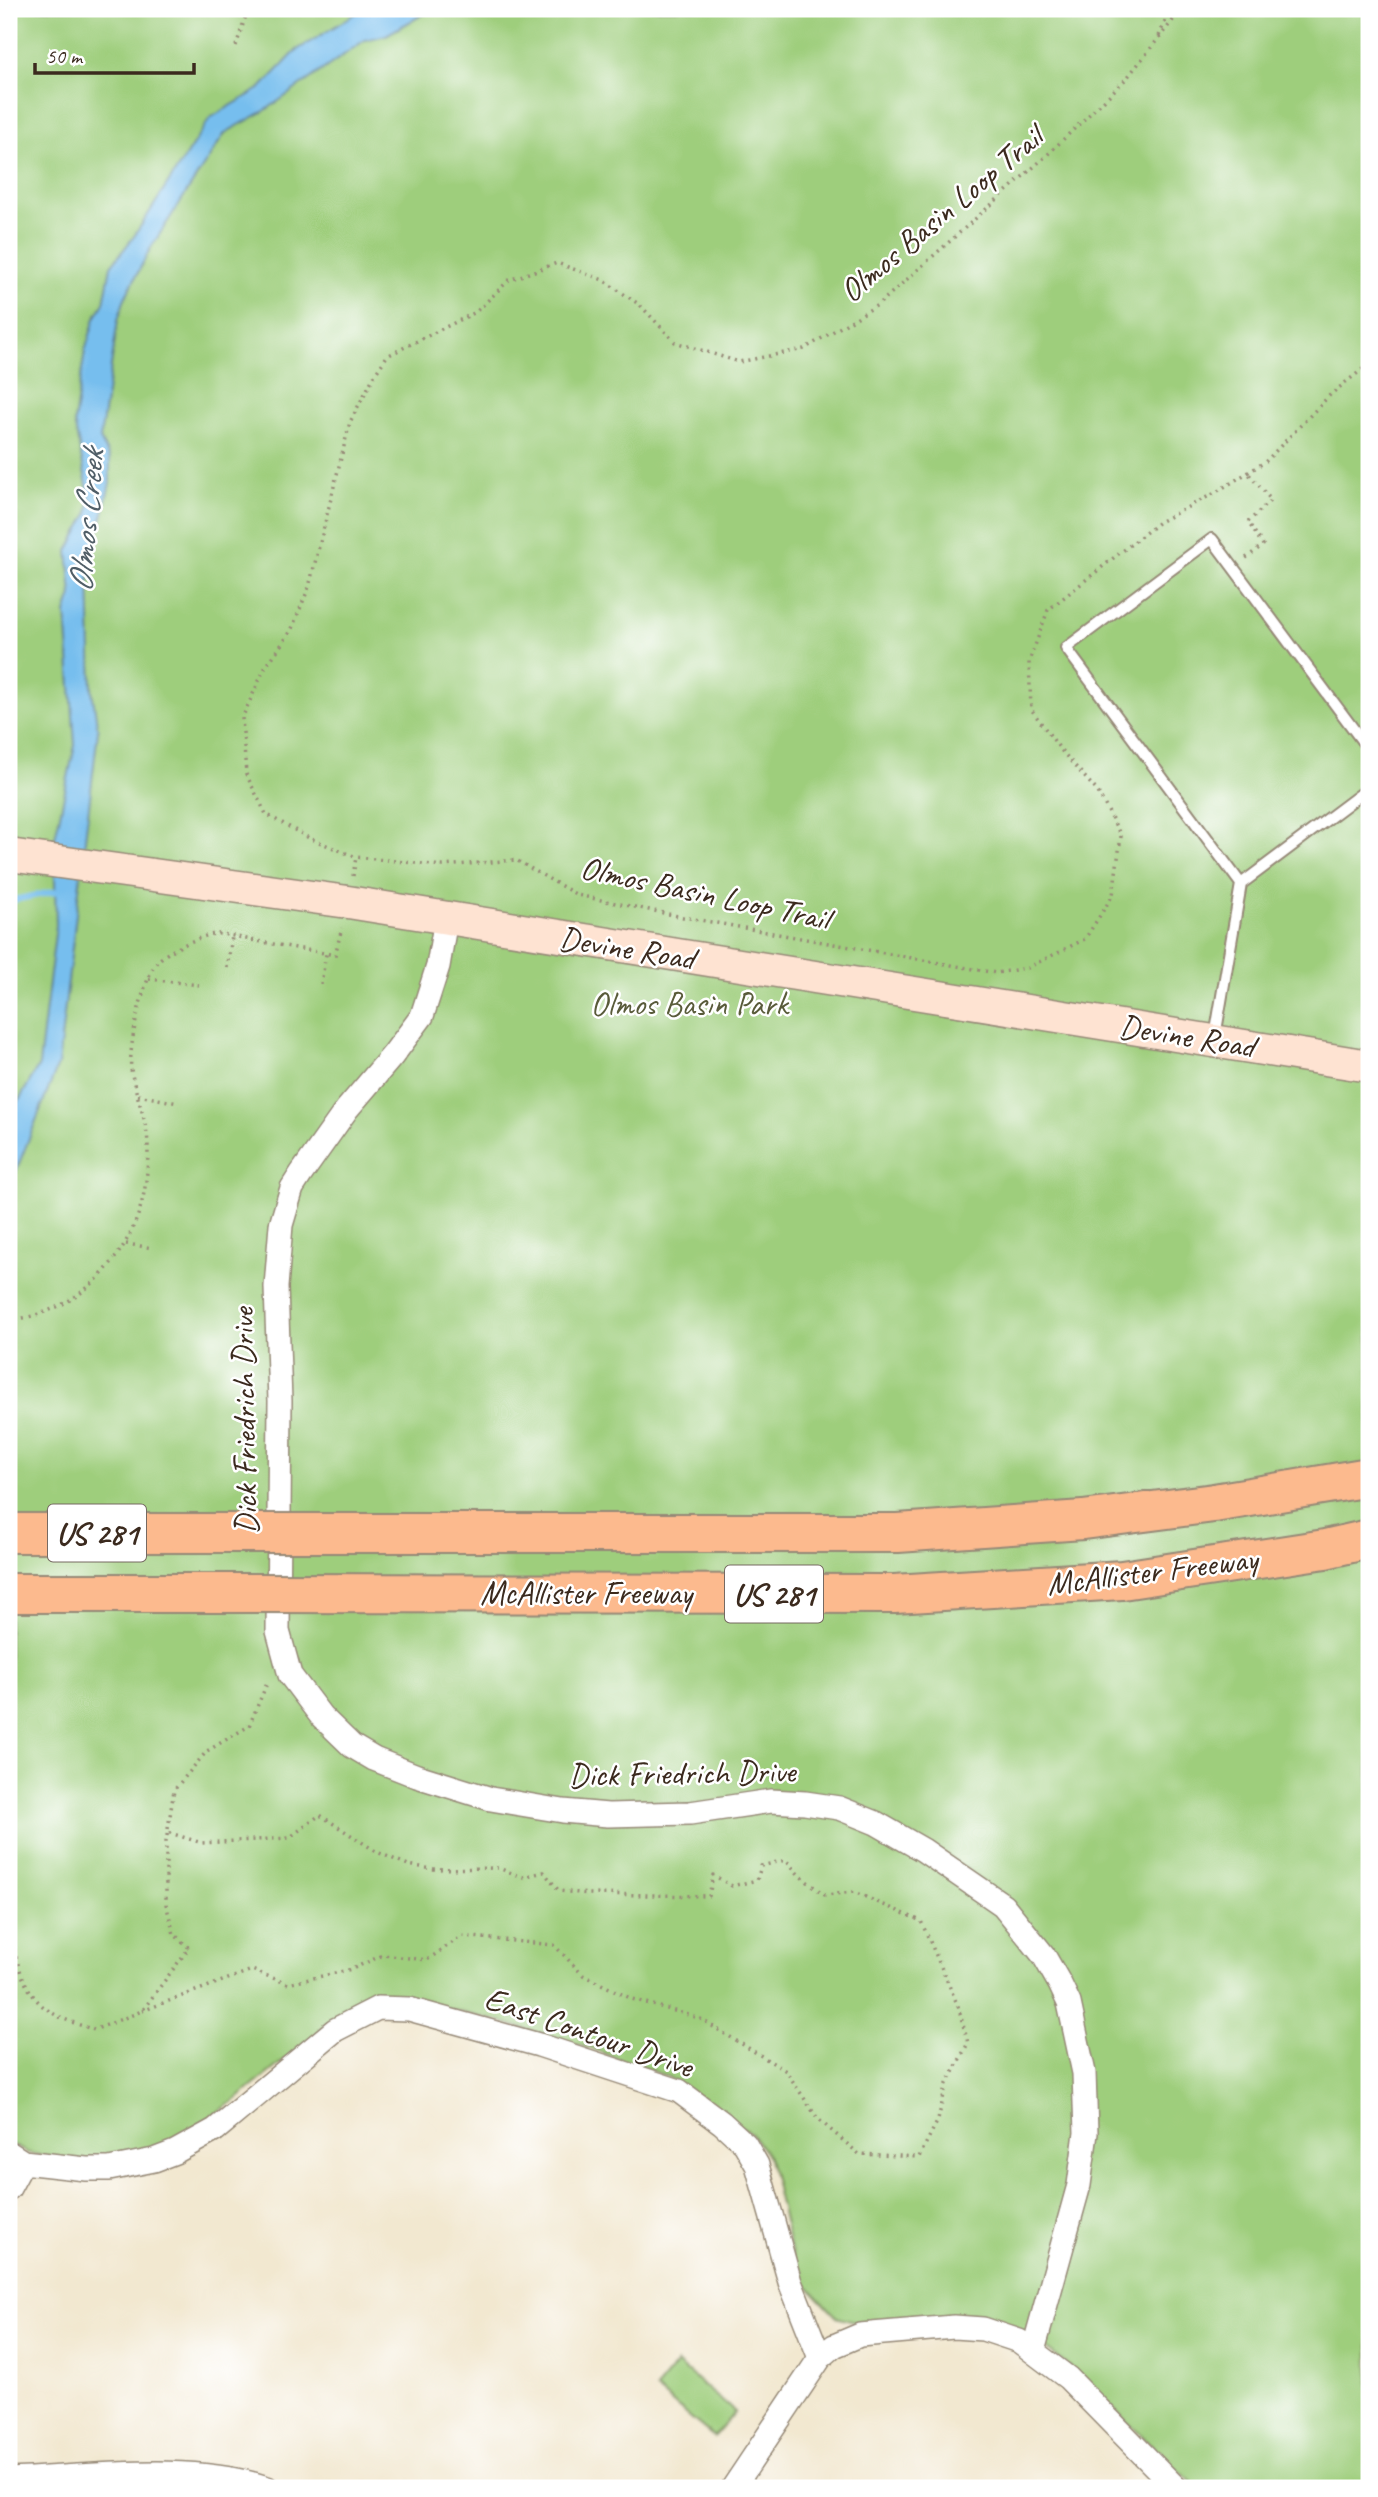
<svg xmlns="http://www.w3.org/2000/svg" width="1378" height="2497" viewBox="0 0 1378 2497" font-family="Caveat,sans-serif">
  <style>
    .green { fill: #9ece7c; stroke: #6c7c4d; stroke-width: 2 }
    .water { fill: #76beee; stroke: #587486; stroke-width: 2 }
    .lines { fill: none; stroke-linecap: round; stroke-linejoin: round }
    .stream { stroke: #76beee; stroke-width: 6 }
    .lane-casing { stroke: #968977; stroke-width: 14 }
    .street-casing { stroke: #968977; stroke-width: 26 }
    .secondary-casing { stroke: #968977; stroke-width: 35 }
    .highway-casing { stroke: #968977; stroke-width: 42 }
    .path { stroke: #968977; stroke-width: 3.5; stroke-dasharray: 2 5; stroke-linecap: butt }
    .lane { stroke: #fff; stroke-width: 10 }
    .street { stroke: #fff; stroke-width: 23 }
    .secondary { stroke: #fee3d2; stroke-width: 32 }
    .highway { stroke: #fcba8e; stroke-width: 38 }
    .highway-bridge-casing { stroke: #968977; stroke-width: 42; stroke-linecap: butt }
    .highway-bridge { stroke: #fcba8e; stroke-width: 38 }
    .labels { text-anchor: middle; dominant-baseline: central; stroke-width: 5; stroke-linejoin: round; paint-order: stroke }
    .shield { fill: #fff; stroke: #766a62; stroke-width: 2 }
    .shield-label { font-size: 32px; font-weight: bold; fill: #3b2a1e }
    .street-label { font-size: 33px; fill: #3b2a1e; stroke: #fff }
    .park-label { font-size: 33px; fill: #595b3a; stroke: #fff }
    .water-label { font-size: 35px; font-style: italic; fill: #505e67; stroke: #fff }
  </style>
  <rect width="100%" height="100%" fill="#fff"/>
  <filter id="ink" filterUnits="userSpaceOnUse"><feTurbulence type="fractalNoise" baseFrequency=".0143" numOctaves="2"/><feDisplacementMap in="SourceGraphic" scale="14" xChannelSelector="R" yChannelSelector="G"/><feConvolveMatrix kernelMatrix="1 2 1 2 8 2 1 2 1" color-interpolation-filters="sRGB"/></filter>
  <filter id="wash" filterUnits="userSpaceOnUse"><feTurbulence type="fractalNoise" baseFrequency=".00686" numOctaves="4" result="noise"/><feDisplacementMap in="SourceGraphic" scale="28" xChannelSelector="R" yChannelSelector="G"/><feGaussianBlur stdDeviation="1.57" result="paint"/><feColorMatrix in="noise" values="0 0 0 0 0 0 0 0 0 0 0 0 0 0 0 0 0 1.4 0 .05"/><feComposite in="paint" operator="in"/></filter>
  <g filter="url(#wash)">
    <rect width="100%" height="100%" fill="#f2e8d0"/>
    <path class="green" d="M9 9H1369V2488H1197L1063 2361 1016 2327 981 2321 857 2323 837 2317 797 2275 769 2159 752 2134 668 2077 595 2050 498 2021 407 2000H366L326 2026 237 2099 184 2136 151 2153 88 2163 28 2153 9 2144Z
      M677 2363 735 2412 714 2437 656 2389Z"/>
    <path class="water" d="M363 9H433L386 35 365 40 266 110 225 133 150 249 125 298 118 320 100 439 110 459V483L89 574 92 690 98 731 58 1065 9 1189V1118L39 1065 56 925 54 842 75 745 66 613 72 595 68 551 88 514 90 500 74 422 85 351 95 318 104 303 111 266 135 235 210 118 261 88 297 50Z"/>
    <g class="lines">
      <path class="stream" d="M9 901 62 890"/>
    </g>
  </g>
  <g filter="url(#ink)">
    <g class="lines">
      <g class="lane-casing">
        <path id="lane" d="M1241 884 1066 648 1212 539 1369 750
          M1215 1037 1241 884 1369 788"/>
      </g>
      <g class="street-casing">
        <path id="street" d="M446 919 438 966 422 1016 393 1055 347 1109 301 1174 292 1188 281 1225 276 1287 280 1401 278 1631 290 1675 321 1716 352 1746 374 1759 417 1776 491 1799 563 1811 608 1815 690 1813 771 1801 805 1803 839 1808 876 1823 923 1850 1003 1905 1044 1956 1060 1984 1069 2003 1084 2073 1086 2133 1079 2185 1033 2351
          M9 2153 23 2162 86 2169H109L154 2160 175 2152 215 2130 335 2030 378 2008 409 2009 539 2045 679 2091 722 2123 745 2144 757 2165 790 2282 820 2358
          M9 2188 23 2162
          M9 2480C90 2477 190 2462 267 2488
          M733 2488 820 2358 834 2346 860 2335 954 2327 983 2329 1019 2341 1068 2378 1176 2488"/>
      </g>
      <g class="secondary-casing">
        <path id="secondary" d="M9 855 348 902 1369 1066"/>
      </g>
      <g class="highway-casing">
        <path id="highway" d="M9 1533H184
          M9 1593H175"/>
      </g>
      <path class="path" d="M1182 9 1127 78 1045 157 879 304 804 349 739 362 675 342 640 305 603 280 557 263 509 280 476 312 387 356 374 376 350 422 309 587 291 631 265 668 242 718 246 774 266 814 309 838 356 857 443 866 516 860 577 895 683 917 996 973 1027 968 1085 939 1113 895 1121 836 1098 792 1060 749 1031 709 1029 662 1048 610 1159 522 1213 494 1265 462 1331 394 1369 364
        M1159 36 1170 9
        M236 46 248 9
        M1246 558 1263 545 1248 522 1271 500 1248 473
        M353 876 356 857
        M227 968 232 937
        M149 979 199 985
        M321 984 326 954
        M138 1095 178 1103
        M126 1244 153 1248
        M9 1320C44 1317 78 1300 102 1274 136 1236 148 1199 148 1147 148 1121 135 1095 131 1069 128 1047 143 979 157 962 166 951 201 936 214 934 226 933 240 938 251 940 279 945 307 950 335 955L342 928
        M9 1908C12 1945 18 1994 54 2014 66 2021 81 2025 94 2030L142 2011 189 1948 174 1934 166 1904V1842L174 1790 207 1751 249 1726 268 1681
        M142 2011 252 1970 288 1984 352 1969 383 1955 427 1960 462 1936 554 1945 583 1975 632 1999 699 2018 786 2071 818 2119 859 2154 919 2157 938 2120 946 2086 968 2043 958 2006 921 1921 854 1892 825 1895 800 1876 786 1860 761 1866 757 1880 732 1886 713 1875 709 1896 589 1894 559 1891 544 1872 523 1877 498 1868 433 1869 408 1865 377 1852 320 1815 289 1838 202 1843 167 1832"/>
      <use href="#lane" class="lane"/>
      <use href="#street" class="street"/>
      <use href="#secondary" class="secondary"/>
      <use href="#highway" class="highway"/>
      <g class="highway-bridge-casing">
        <path id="highway-bridge" d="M184 1533H898L1083 1520 1214 1503 1369 1477
          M175 1593 894 1594 1122 1580 1325 1549 1369 1539"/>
      </g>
      <use href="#highway-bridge" class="highway-bridge"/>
    </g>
  </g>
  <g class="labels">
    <g class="shield">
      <rect x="48" y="1504.5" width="98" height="57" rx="5"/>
      <rect x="725" y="1565.5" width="98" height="57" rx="5"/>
    </g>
    <g class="shield-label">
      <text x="97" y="1533">US 281</text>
      <text x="774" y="1594">US 281</text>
    </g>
    <g class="street-label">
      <text transform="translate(941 214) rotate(-40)">Olmos Basin Loop Trail</text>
      <text transform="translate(705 893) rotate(12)">Olmos Basin Loop Trail</text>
      <text transform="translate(627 948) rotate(9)">Devine Road</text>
      <text transform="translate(1187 1036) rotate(9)">Devine Road</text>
      <text transform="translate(244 1421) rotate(-91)">Dick Friedrich Drive</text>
      <text transform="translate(1152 1571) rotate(-7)">McAllister Freeway</text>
      <text x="586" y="1593">McAllister Freeway</text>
      <text transform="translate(682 1773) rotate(-1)">Dick Friedrich Drive</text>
      <text transform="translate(589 2032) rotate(19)">East Contour Drive</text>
    </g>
    <g class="park-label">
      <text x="689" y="1004">Olmos Basin Park</text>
    </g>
    <g class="water-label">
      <text transform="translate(86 521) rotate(-85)">Olmos Creek</text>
    </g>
  </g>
  <rect width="1378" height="2497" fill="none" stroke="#fff" stroke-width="35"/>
  <path d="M35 63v10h159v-10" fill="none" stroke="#3b2a1e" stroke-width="3.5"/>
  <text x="46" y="63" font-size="21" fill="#3b2a1e" stroke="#ffffff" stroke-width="5" paint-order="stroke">50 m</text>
</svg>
